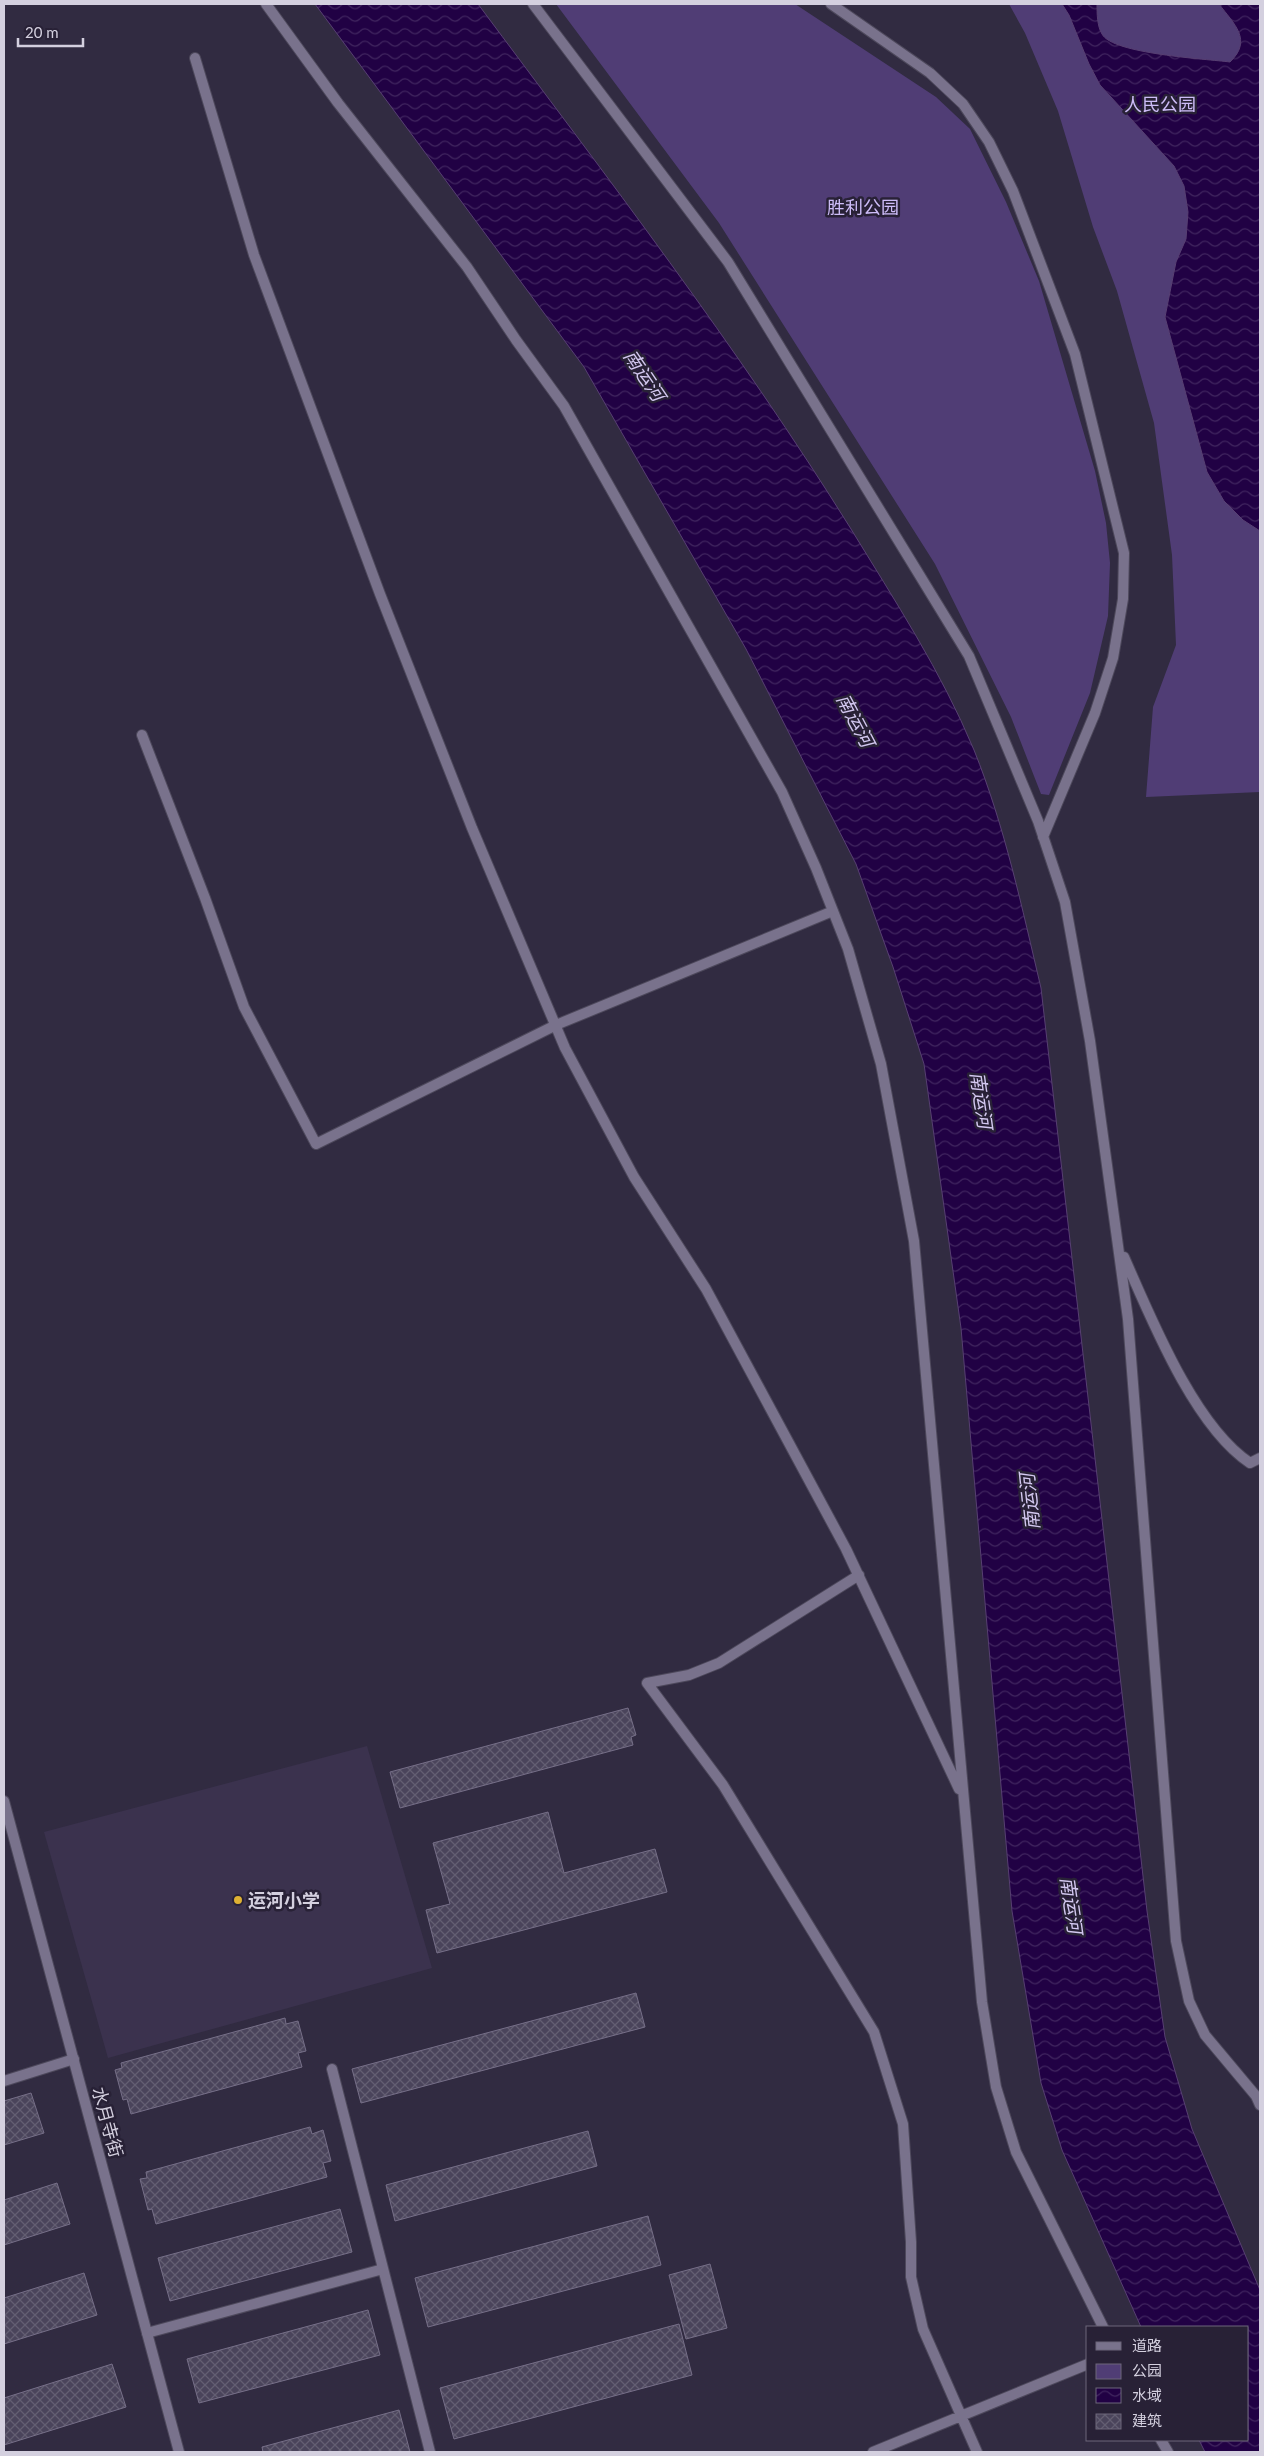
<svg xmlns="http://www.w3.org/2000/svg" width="1264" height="2456" viewBox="0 0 1264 2456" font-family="Lato,'Noto Sans SC',sans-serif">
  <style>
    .built { fill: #3b324e }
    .park { fill: #503d75 }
    .water { fill: url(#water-waves); stroke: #573f72 }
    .building { fill: url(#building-cross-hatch); stroke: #766f88 }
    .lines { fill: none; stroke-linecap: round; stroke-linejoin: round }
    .service-casing { stroke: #4d485b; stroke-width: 12 }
    .minor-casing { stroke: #4d485b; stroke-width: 12 }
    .tertiary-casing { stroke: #4d485b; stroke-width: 12 }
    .service { stroke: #79728c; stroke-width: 10 }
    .minor { stroke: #79728c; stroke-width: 10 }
    .tertiary { stroke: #79728c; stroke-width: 10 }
    .poi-dot { fill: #deb133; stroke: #282136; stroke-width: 2 }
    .labels { text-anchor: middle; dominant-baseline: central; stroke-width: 5; stroke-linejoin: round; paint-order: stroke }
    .park-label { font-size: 18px; fill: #cdbcf8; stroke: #282136 }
    .poi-label { font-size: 18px; font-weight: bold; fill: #d4d0df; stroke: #282136; text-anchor: start }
    .street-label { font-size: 18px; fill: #d4d0df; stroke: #282136 }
    .water-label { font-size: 19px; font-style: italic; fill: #d3c8f0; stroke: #282136 }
  </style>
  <defs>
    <pattern id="water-waves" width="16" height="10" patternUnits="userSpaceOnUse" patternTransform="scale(1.25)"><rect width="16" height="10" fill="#210144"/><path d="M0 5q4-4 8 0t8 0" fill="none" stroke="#40255f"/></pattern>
    <pattern id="building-cross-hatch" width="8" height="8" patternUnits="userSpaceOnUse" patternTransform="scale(1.25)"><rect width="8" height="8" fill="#4a445b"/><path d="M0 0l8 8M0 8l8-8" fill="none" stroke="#635e72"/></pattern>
  </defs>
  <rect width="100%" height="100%" fill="#312b41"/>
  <path class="built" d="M367 1746 432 1968 108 2058 44 1832Z"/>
  <path class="park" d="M556 4H795L936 97 970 129 1006 202 1039 281 1095 471 1106 523 1110 563 1108 616 1090 693 1049 795 1041 794 1011 717 935 564 719 223Z
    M1009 4H1260V792L1146 797 1153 707 1176 645 1172 555 1154 423 1117 291 1093 227 1058 111 1025 33Z"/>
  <path class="water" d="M315 4H478C606 176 737 346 851 529 895 601 941 671 974 750 1005 827 1022 908 1041 988L1147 1911 1165 2037 1192 2129 1260 2290V2452H1205L1199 2440H1248V2327H1141L1062 2150 1041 2083 1012 1911 961 1328 924 1064 893 967 856 864 746 649 584 367Z
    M1062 4H1097C1097 13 1097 26 1102 34 1112 54 1207 59 1230 62 1253 40 1234 24 1219 4H1260V531L1243 520 1224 501 1207 472 1165 317 1176 262 1186 239 1188 212 1184 186 1174 166 1100 85 1089 64 1069 15Z"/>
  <path class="building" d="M628 1708 636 1735 631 1737 633 1745 400 1808 390 1772Z
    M548 1812 564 1873 655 1849 667 1892 437 1953 426 1910 450 1904 433 1843Z
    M636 1993 645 2027 361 2103 352 2069Z
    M285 2018 286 2024 298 2021 306 2051 298 2053 302 2067 131 2114 127 2099 123 2100 115 2070 122 2068 121 2063Z
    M31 2093 44 2133 4 2145V2101Z
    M310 2127 312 2134 323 2130 331 2161 323 2163 327 2177 156 2224 152 2209 148 2210 140 2179 147 2178 146 2172Z
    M588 2131 597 2166 395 2221 386 2185Z
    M57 2183 70 2224 4 2245V2200Z
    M340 2209 352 2252 170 2301 158 2258Z
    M648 2216 661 2265 428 2327 415 2278Z
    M710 2264 727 2328 686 2339 669 2275Z
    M84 2273 97 2315 4 2344V2298Z
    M368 2310 380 2355 199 2403 187 2359Z
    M679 2324 692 2375 454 2439 440 2388Z
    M112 2364 126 2407 4 2445V2398Z
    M399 2410 410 2452H263L262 2447Z"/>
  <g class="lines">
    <g class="service-casing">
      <path id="service" d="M332 2069 430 2452
        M4 2081 74 2059
        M147 2333 383 2269"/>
    </g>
    <g class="minor-casing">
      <path id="minor" d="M266 4 338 103 467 267 516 340 564 406 782 792 816 868 848 949 881 1064 914 1241 982 2002 996 2087 1016 2152 1103 2327
        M533 4 728 262 969 656 1038 821 1065 902 1090 1041 1128 1319 1176 1941 1189 2001 1205 2035 1256 2096 1260 2105
        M831 4 930 73 963 104 989 142 1013 191 1075 354 1124 553 1123 599 1113 658 1095 713 1043 837
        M195 58 254 255 380 594 472 828 565 1048 634 1177 706 1289 846 1549 959 1789
        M142 735 205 898 244 1007 316 1144 556 1025 833 911
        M1124 1257C1151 1318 1194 1426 1250 1463L1260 1458
        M859 1575 719 1663 689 1675 647 1683 723 1785 874 2032 903 2124 911 2242V2277L923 2329 977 2452
        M1161 2440 1168 2452
        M873 2452 1088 2364"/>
    </g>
    <g class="tertiary-casing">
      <path id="tertiary" d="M4 1801 179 2452"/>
    </g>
    <use href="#service" class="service"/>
    <use href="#minor" class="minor"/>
    <use href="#tertiary" class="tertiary"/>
  </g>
  <circle class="poi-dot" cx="238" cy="1900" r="5"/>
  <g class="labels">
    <g class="park-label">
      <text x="1160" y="104">人民公园</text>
      <text x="863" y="207">胜利公园</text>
    </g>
    <g class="poi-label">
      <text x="248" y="1900">运河小学</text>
    </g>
    <g class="street-label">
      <text transform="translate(108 2122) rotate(75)">水月寺街</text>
    </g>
    <g class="water-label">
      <text transform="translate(645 375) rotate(56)">南运河</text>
      <text transform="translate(856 720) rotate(62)">南运河</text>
      <text transform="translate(982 1100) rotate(82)">南运河</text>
      <text transform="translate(1029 1502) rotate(-96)">南运河</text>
      <text transform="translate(1072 1905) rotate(82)">南运河</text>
    </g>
  </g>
  <rect width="1264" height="2456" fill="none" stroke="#d4d0df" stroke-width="10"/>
  <rect x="1086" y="2326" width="162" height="115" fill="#282136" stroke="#6d677a"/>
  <rect x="1096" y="2342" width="25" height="8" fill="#79728c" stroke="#6d677a"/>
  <text x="1132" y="2351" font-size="15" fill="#d4d0df">道路</text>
  <rect x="1096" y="2364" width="25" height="15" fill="#503d75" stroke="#6d677a"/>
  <text x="1132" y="2376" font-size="15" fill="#d4d0df">公园</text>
  <rect x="1096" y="2388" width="25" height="15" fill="url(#water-waves)" stroke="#6d677a"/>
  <text x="1132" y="2401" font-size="15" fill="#d4d0df">水域</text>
  <rect x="1096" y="2414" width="25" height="15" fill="url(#building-cross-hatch)" stroke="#6d677a"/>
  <text x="1132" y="2426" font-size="15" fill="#d4d0df">建筑</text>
  <path d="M18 38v8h65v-8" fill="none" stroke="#d4d0df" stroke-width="2.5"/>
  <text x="25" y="38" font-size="15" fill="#d4d0df" stroke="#282136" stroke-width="4" paint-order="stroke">20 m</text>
</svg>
